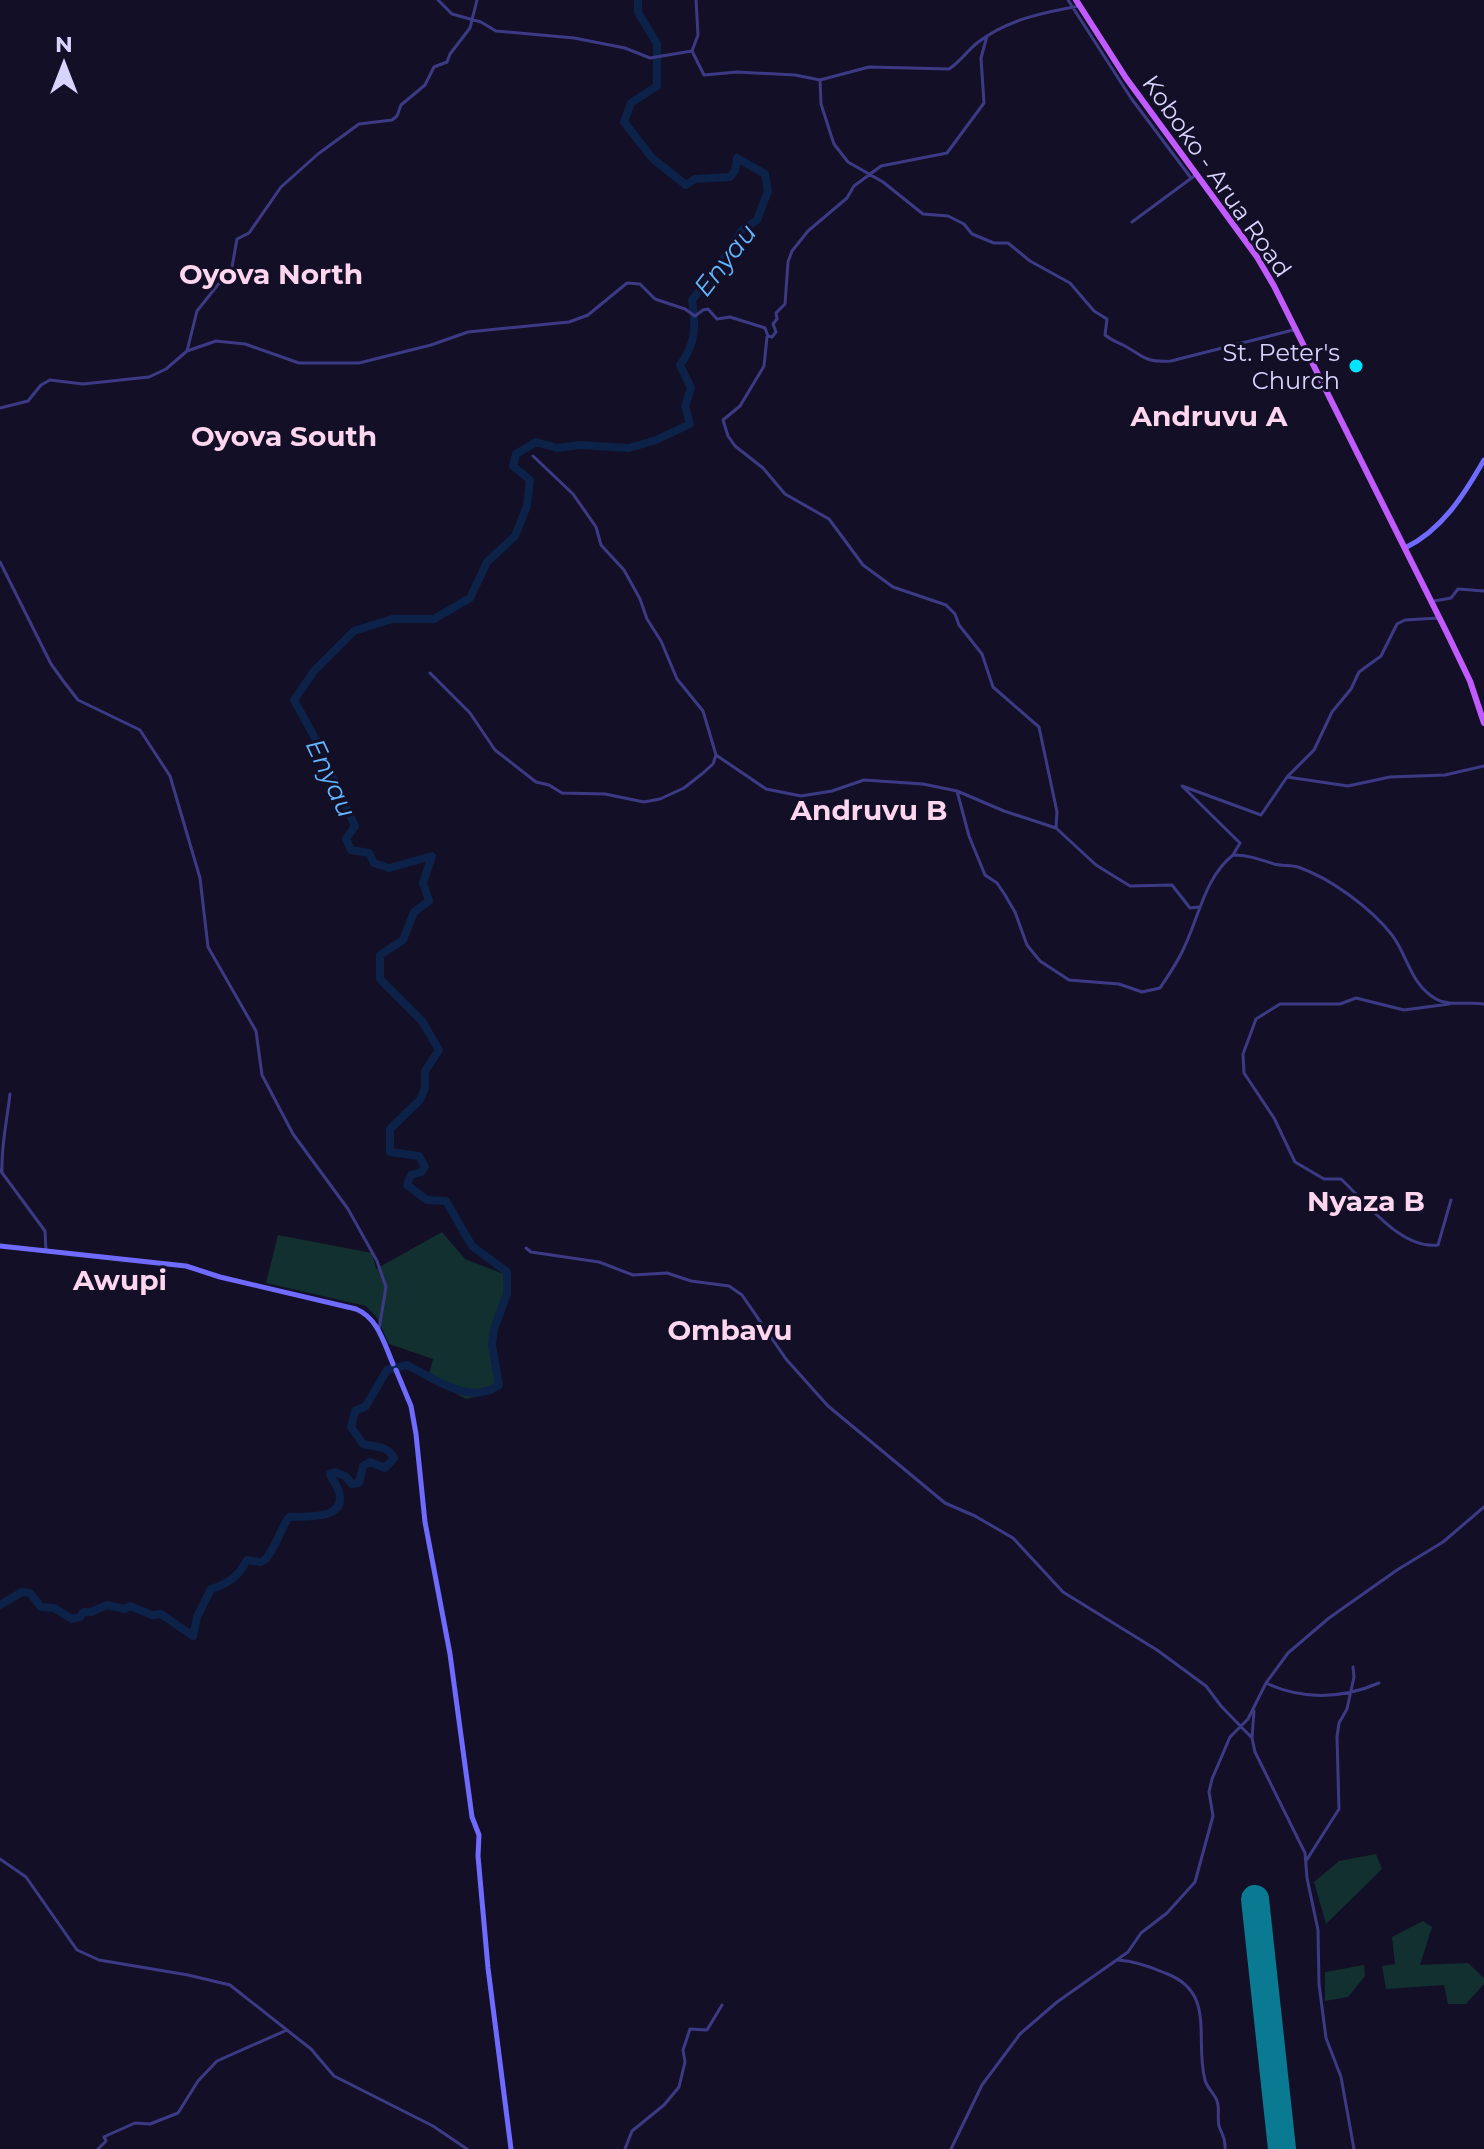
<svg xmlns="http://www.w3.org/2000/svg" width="1484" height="2149" viewBox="0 0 1484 2149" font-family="Montserrat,sans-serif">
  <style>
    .green { fill: #12302f }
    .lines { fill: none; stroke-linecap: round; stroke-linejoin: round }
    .river { stroke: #0c2248; stroke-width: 8 }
    .runway { stroke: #0a7a92; stroke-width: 28 }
    .street { stroke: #3d3a85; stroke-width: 3 }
    .secondary { stroke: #6f6bff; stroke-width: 5 }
    .primary { stroke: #c25bff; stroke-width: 6 }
    .poi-dot { fill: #00e5ff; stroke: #130f26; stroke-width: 3 }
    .labels { text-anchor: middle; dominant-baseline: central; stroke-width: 6; stroke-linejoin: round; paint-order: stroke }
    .street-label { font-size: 24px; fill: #d9d4ff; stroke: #130f26 }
    .poi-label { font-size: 24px; fill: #d9d4ff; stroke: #130f26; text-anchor: end }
    .water-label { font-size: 26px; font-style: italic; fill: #62b6ff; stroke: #130f26 }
    .quarter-label { font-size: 28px; font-weight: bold; fill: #ffd6f0; stroke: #130f26 }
  </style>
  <rect width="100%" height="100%" fill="#130f26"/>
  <path class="green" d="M442 1232 465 1259 509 1276 492 1328 489 1347 499 1381 494 1393 466 1399 428 1378 433 1359 389 1344 377 1318 366 1306 266 1283 278 1235 372 1253 376 1269Z
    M1376 1854 1382 1869 1326 1924 1314 1882 1339 1861Z
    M1423 1921 1432 1927 1420 1965 1468 1963 1484 1978V1984L1466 2004H1448L1444 1985 1386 1989 1382 1966 1395 1964 1392 1937Z
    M1364 1965 1365 1976 1348 1997 1325 2001V1972Z"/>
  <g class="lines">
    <path class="river" d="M0 1605 22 1592 30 1593 41 1607 54 1608 72 1619 80 1617 83 1612H91L107 1605 125 1609 130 1606 152 1615 161 1614 193 1636 197 1617 211 1589C228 1584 239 1576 247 1560 247 1560 259 1562 260 1562 271 1561 281 1527 289 1517 305 1516 347 1521 339 1492 337 1485 332 1480 330 1474L335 1472 345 1476 352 1484 359 1483 363 1466 370 1462 385 1468 394 1458C388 1446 376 1447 363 1444L351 1427 355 1411 366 1406 387 1370 407 1365C436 1379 469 1406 499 1385L492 1345 494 1329 507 1294V1272L472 1246 446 1201 427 1200 407 1185 411 1175 421 1172 425 1167 419 1156 390 1152V1129L420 1100 425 1088V1071L439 1050 422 1021 380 979V955L403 940 414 912 429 901 423 883 432 856 389 868 374 863 369 853 351 850 346 839 355 826 316 740 294 700 314 671 354 631 392 619H434L470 598 487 562 515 536 527 506 530 480 513 466 516 454 536 442 557 448 580 445 629 448 656 440 690 424 685 406 691 388 680 365C696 344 696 325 692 300L719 266 742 230 757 220 768 191 765 174 737 158 735 171 730 177 695 179 686 185 653 159 624 122 631 103 657 86V44L638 12V0"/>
    <path class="runway" d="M1255 1899 1282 2149"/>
    <path class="street" d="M438 0 452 14 481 22 496 31 574 38 625 48 650 58 692 51
      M696 0 698 35 692 51 704 75 737 72 795 75 820 80 869 67 949 69C960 62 967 51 977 43 1006 20 1044 12 1080 6
      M1068 0 1131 98 1191 178
      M820 80 821 104 831 135 834 144 848 162 883 182 923 214 948 216 964 224 972 234 994 243H1008L1030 261 1070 283 1094 311 1107 319 1105 335C1111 340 1117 342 1123 345 1144 356 1144 363 1171 361L1293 330
      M1132 222 1197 174
      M767 337 764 366 740 406 723 420 728 436 735 446 763 468 785 494 829 519 863 565 893 587 946 605 955 614 959 625 982 654 993 687 1039 727 1057 812 1056 828
      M772 337 776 332 773 324 777 319 776 313 785 304 788 262 792 251 808 231 847 198 854 186 881 166 947 153 984 103 981 58 987 36
      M187 351 197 311 232 267 237 239 249 233 281 187 318 154 359 124 392 120 397 116 401 105 425 85 434 67 447 62 450 54 470 28 477 0
      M0 408 28 401 41 385 50 380 83 384 149 377 166 369 187 351 216 341 245 344 299 363H359L431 345 468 332 569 322 588 315 627 283 640 284 655 299 685 309 695 316 703 310 708 309 717 319 730 317 765 328 768 336 772 337
      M533 456 573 494 596 527 601 545 624 570 640 599 647 619 661 641 677 679 703 711 716 755 766 789 801 796 832 791 864 780 923 784 957 791 1004 811 1056 828 1096 865 1130 886 1172 885 1190 908 1199 907
      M0 562 51 664 64 682 78 700 140 730 170 776 200 878 208 947 256 1031 262 1075 293 1134 348 1209 377 1261 386 1287 379 1329
      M1434 601 1451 598 1458 589 1484 591
      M430 673 470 713 495 750 536 782 549 785 562 793 605 794 644 802 660 799 684 788 703 773 713 764 716 755
      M1484 766 1445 775 1390 777 1348 786 1287 777 1261 815 1182 786 1240 843 1233 855C1248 855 1259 859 1274 864 1282 866 1291 865 1298 867 1330 878 1371 908 1392 935 1408 956 1410 984 1436 999 1450 1007 1468 1001 1484 1004
      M1287 777 1314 750 1332 712 1351 689 1359 672 1381 656 1397 624 1405 620 1439 618
      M957 791 969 836 985 875 997 883 1005 895 1015 912 1027 945 1040 961 1069 980 1119 984 1142 992 1160 988C1168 976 1177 963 1183 950 1199 918 1204 878 1233 855
      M1449 1004 1404 1010 1356 998 1340 1004H1280L1256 1019 1243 1054 1244 1073 1274 1118 1295 1162 1324 1179H1341C1366 1202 1401 1250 1438 1245L1451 1200
      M0 1170 45 1231 46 1251
      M2 1172C1 1145 7 1121 10 1094
      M526 1248 531 1252 599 1262 633 1275 667 1273 691 1281 729 1286 742 1295 786 1359 828 1406 945 1503 975 1516 1013 1538 1063 1592 1157 1650 1206 1686 1221 1706 1252 1738
      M1266 1683C1302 1700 1342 1699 1379 1683
      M1254 1711 1252 1738 1255 1752 1305 1853 1307 1878 1318 1930 1319 1984 1326 2038 1341 2077 1354 2149
      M0 1859 26 1877 77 1950 99 1960 188 1975 230 1985 311 2049 334 2076 433 2126 467 2149
      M1306 1861 1339 1809 1337 1737 1339 1723 1347 1709 1354 1677 1353 1667
      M1118 1960C1135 1961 1149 1966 1165 1973 1217 1992 1194 2038 1205 2080 1207 2088 1214 2093 1217 2101 1220 2109 1217 2118 1219 2126 1222 2135 1226 2138 1225 2149
      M98 2149 106 2141 104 2137 108 2135 135 2123 150 2124 178 2113 198 2081 217 2061 287 2030
      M625 2149 632 2131 664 2105 679 2087 685 2062 683 2050 690 2029 707 2030 722 2005
      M951 2149 982 2085 1020 2034 1057 2002 1128 1952 1141 1933 1167 1913 1195 1882 1213 1816 1209 1792 1212 1779 1230 1737 1248 1719 1266 1683 1288 1653 1329 1618 1397 1570 1443 1542 1484 1507"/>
    <path class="secondary" d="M1405 548C1442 530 1464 495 1484 460
      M0 1246 186 1266 220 1277 356 1309C378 1318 384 1343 393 1364
      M396 1370 411 1406 416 1434 425 1522 450 1654 472 1817 479 1835 478 1856 488 1968 511 2149"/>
    <path class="primary" d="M1076 0 1126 78 1257 257 1274 286 1447 633 1470 681 1484 723"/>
  </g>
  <circle class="poi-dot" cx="1356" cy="366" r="8"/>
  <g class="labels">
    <g class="street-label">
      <text transform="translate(1217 176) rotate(55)">Koboko - Arua Road</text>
    </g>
    <g class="poi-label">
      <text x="1340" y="352">St. Peter's<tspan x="1340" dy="28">Church</tspan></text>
    </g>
    <g class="water-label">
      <text transform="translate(725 260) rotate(-52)">Enyau</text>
      <text transform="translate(331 778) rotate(65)">Enyau</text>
    </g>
    <g class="quarter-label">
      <text x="271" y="274">Oyova North</text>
      <text x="1209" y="416">Andruvu A</text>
      <text x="284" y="436">Oyova South</text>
      <text x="869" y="810">Andruvu B</text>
      <text x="1366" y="1201">Nyaza B</text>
      <text x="120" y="1280">Awupi</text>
      <text x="730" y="1330">Ombavu</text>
    </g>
  </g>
  <g transform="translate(64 64)" stroke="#130f26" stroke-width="6" paint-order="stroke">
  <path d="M0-6L14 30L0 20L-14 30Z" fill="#d9d4ff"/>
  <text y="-12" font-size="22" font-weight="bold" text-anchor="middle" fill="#d9d4ff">N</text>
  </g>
</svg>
